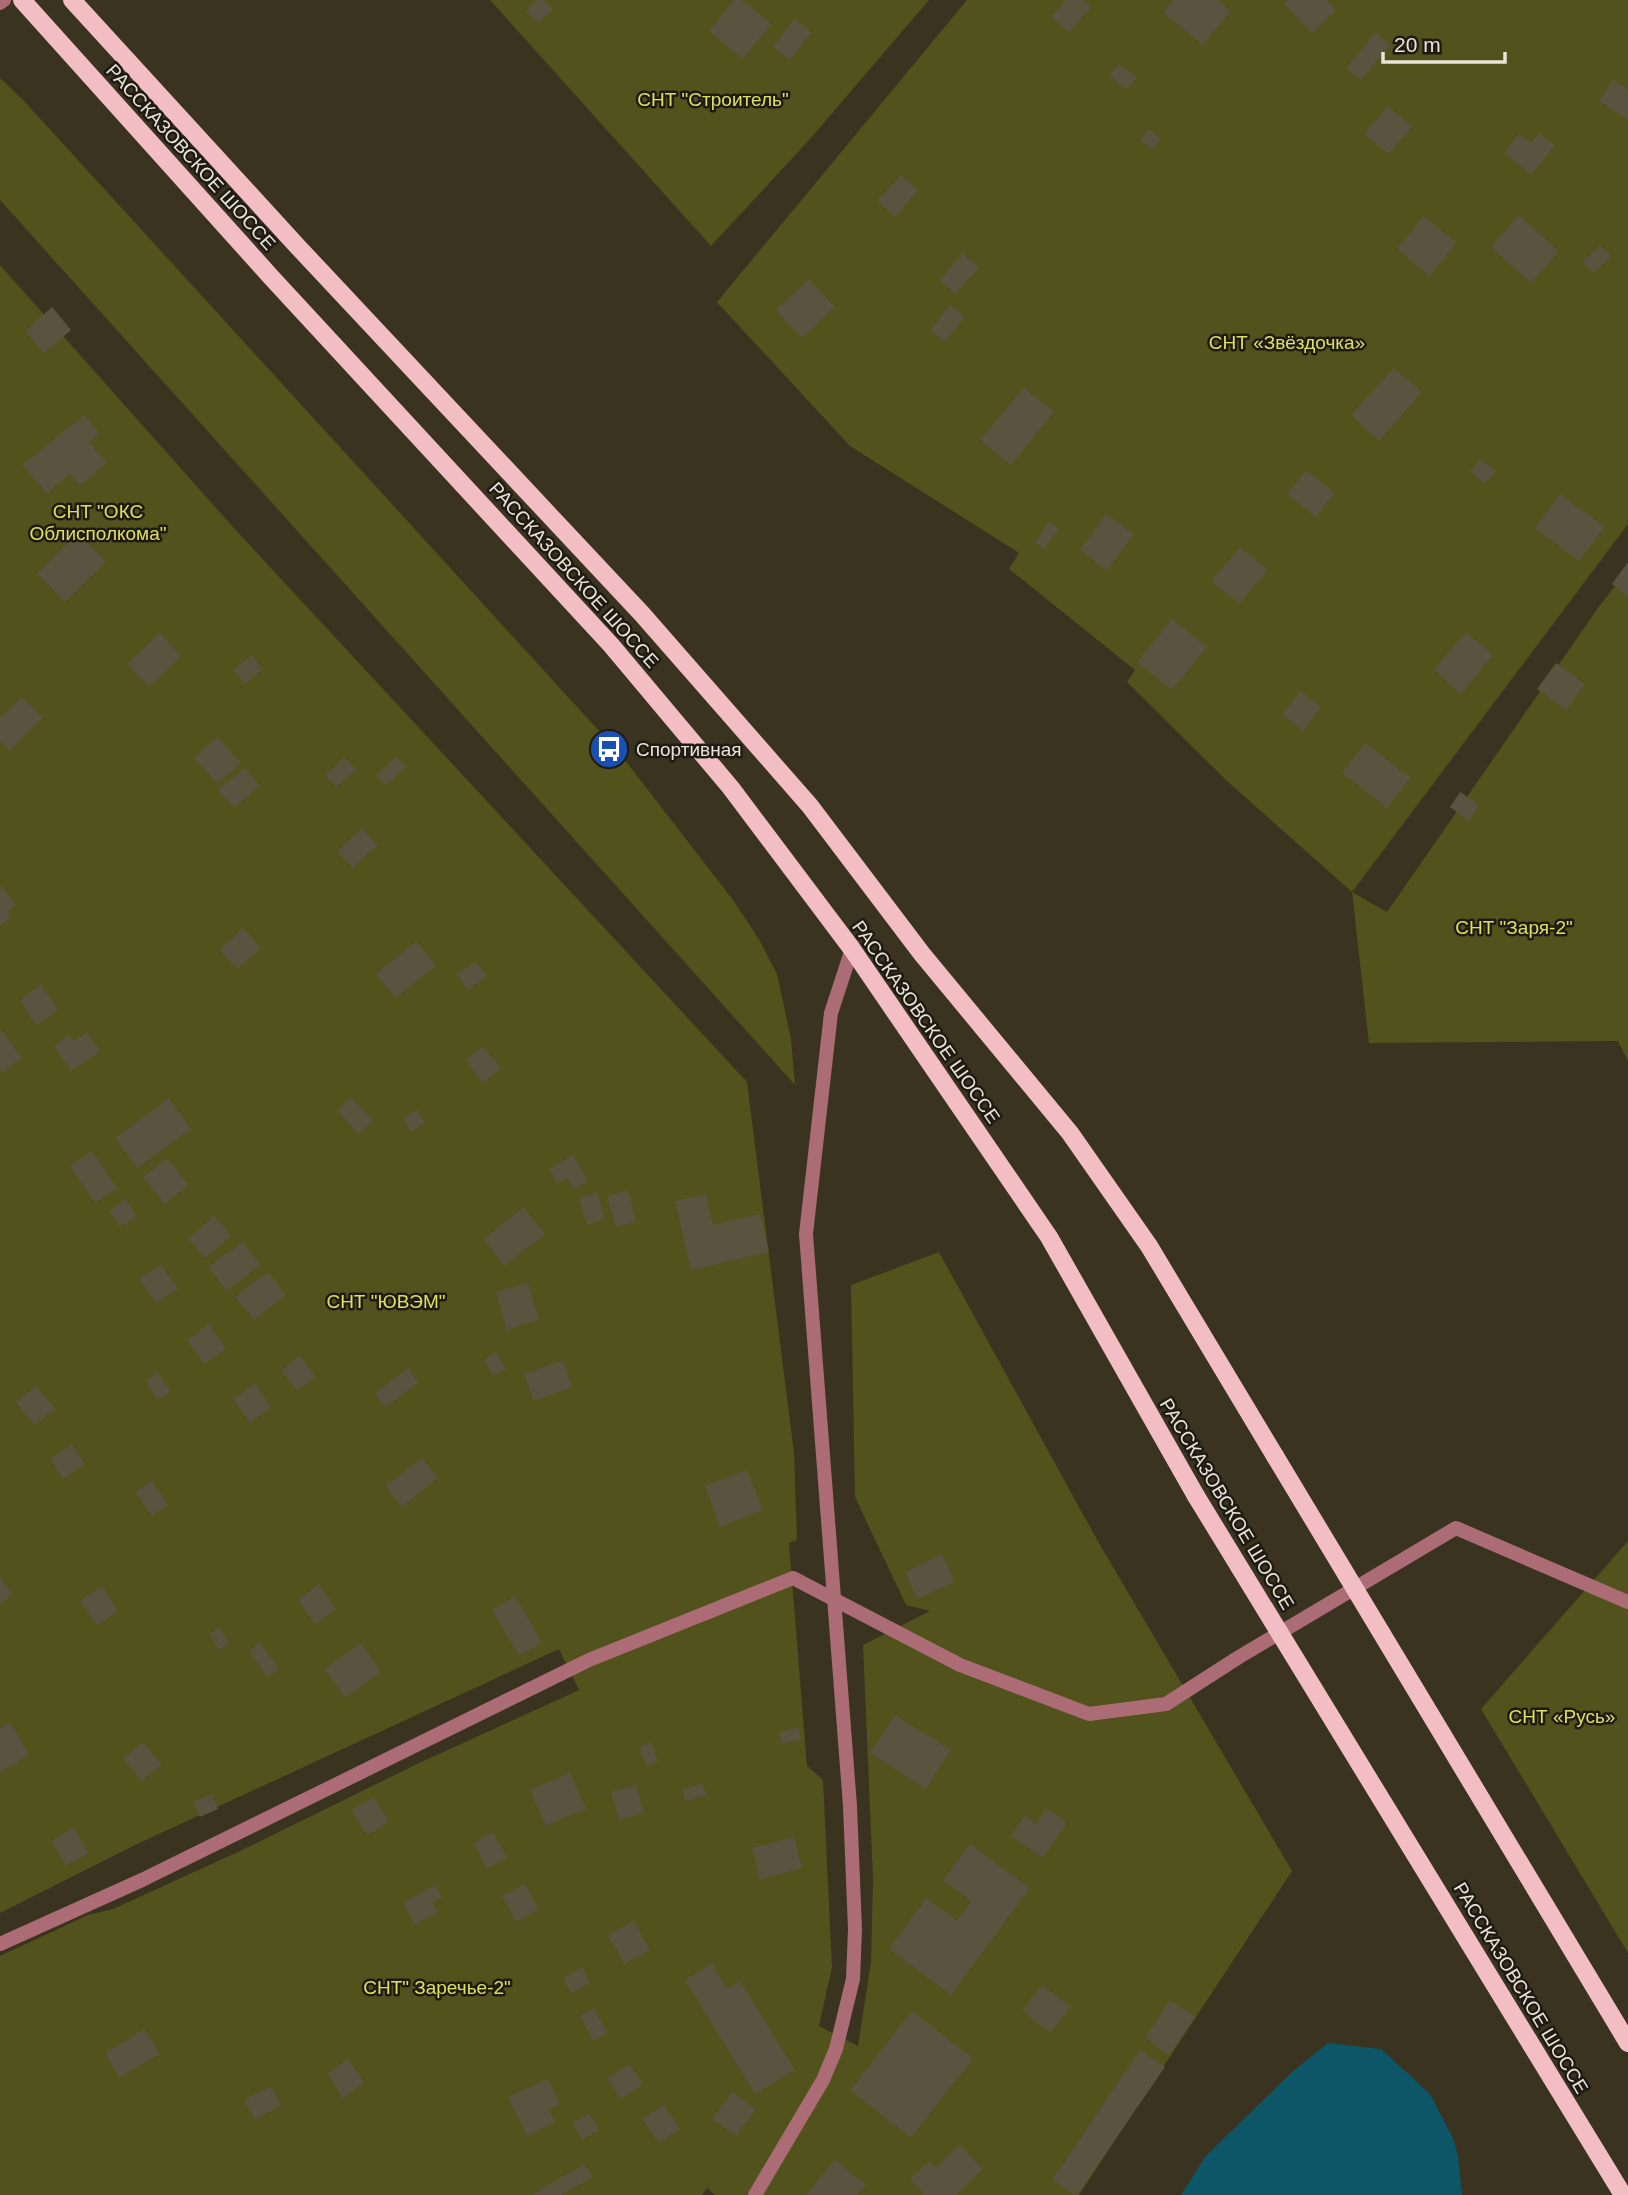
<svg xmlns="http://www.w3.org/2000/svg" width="1628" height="2195" viewBox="0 0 1628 2195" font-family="Arial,sans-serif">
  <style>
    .green { fill: #51521c }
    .water { fill: #0d5667 }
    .building { fill: #5a533f }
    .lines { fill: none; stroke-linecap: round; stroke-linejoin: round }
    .minor { stroke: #ab6c76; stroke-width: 14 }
    .primary { stroke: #f2bec4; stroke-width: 18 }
    .primary-bridge { stroke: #f2bec4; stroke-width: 18 }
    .labels { text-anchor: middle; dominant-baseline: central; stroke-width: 5; stroke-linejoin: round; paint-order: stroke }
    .park-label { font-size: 19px; fill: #dce062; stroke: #1f1b13 }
    .street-label { font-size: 19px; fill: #e8e4d8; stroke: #1f1b13 }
    .poi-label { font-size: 19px; fill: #e8e4d8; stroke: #1f1b13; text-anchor: start }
  </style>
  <rect width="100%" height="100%" fill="#3a3320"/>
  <path class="green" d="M490 0H929L810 139 711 246Z
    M967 0H1628V524L1352 892 1387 912 1598 608 1628 569V1061L1618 1041 1369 1043 1352 892 1227 781 1127 682 1135 670 1009 569 1019 553 850 446 717 302Z
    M0 78 24 101 621 755 733 900 760 941 777 974 791 1039 795 1085 0 200Z
    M0 265 233 527 747 1082 794 1453 797 1540 789 1543 807 1766 823 1780 832 1967 819 2026 858 2046 871 1962 873 1879 863 1645 930 1611 906 1605 855 1497 851 1285 939 1252 1096 1538 1292 1871 1079 2195H715L707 2188 702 2195H0V1956L88 1915 113 1909 238 1852 415 1765 579 1690 559 1649 133 1846 0 1913Z
    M1628 1541V1953L1481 1709Z"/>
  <path class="water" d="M1328 2043 1381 2049 1430 2094 1453 2138 1458 2156 1462 2195H1181L1205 2157 1292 2072Z"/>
  <path class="building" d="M537 0H543L553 9 539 23 526 11Z
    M734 0H742L772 24 742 59 709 31Z
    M1065 0H1083L1091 7 1069 32 1051 17Z
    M1173 0H1217L1231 11 1203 45 1163 13Z
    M1288 0H1327L1336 10 1312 33 1284 4Z
    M794 19 812 32 790 60 773 47Z
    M1376 32 1390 45 1361 80 1346 68Z
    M1119 64 1137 77 1127 90 1109 76Z
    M1613 80 1628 90V120L1599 101Z
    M1388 106 1412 127 1389 154 1364 134Z
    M1149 129 1161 139 1152 149 1140 141Z
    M1539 133 1555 146 1531 175 1504 152 1519 134 1531 143Z
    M901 175 918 191 895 217 877 201Z
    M1519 215 1559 251 1531 283 1491 247Z
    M1423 216 1457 243 1430 276 1397 249Z
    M1601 245 1611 257 1593 273 1583 261Z
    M963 253 979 268 955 294 939 280Z
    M809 279 835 307 802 338 776 310Z
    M950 305 965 317 944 342 930 330Z
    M52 307 71 330 44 353 25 331Z
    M1393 368 1422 392 1379 441 1351 415Z
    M1024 387 1054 412 1011 465 980 440Z
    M84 415 99 433 89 442 107 463 80 485 70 474 47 494 22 465Z
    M1481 459 1496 471 1485 484 1470 471Z
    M1306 470 1335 493 1316 517 1287 494Z
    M1560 494 1605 527 1579 561 1535 528Z
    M1106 514 1134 534 1107 571 1080 550Z
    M1049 522 1059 529 1044 549 1035 542Z
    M78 533 106 562 65 602 37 573Z
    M1240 547 1268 570 1239 604 1211 581Z
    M1628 562V596L1612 584Z
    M1172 619 1207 647 1172 690 1137 662Z
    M1466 632 1493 655 1461 694 1434 670Z
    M160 633 181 656 149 687 127 664Z
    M252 655 263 669 245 684 233 670Z
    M1556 663 1585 684 1566 710 1537 689Z
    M1300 691 1321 707 1303 731 1282 715Z
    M22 697 43 717 9 751 0 741V718Z
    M217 737 241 763 217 784 194 758Z
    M1365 743 1411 778 1387 808 1342 773Z
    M396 756 406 767 386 785 376 775Z
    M345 757 356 770 336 787 325 775Z
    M244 768 260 785 234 808 218 790Z
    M1460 792 1480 805 1469 821 1450 807Z
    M362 828 378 845 353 868 337 851Z
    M0 885 16 904 7 912 11 917 0 926Z
    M243 928 261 948 237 969 219 950Z
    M416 941 436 965 396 998 376 974Z
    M475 961 487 976 468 990 457 975Z
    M41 985 58 1010 36 1025 20 1000Z
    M0 1028 22 1058 2 1073 0 1070Z
    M87 1032 100 1051 71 1071 54 1046 69 1035 73 1041Z
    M483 1046 501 1068 483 1083 465 1060Z
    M169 1098 191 1129 137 1168 115 1138Z
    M351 1098 373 1121 359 1134 337 1111Z
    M417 1110 425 1123 411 1132 403 1118Z
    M92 1151 117 1188 95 1203 70 1166Z
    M573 1155 588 1181 573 1189 567 1178 558 1184 549 1169Z
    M167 1158 189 1185 165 1204 143 1177Z
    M628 1190 636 1222 616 1227 607 1196Z
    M597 1192 605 1219 587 1225 579 1198Z
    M706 1194 713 1225 760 1214 769 1252 691 1270 675 1201Z
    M126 1199 137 1216 120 1227 109 1211Z
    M524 1207 545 1234 504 1266 484 1239Z
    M214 1216 231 1236 205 1258 188 1238Z
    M243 1242 260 1265 226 1291 208 1267Z
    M161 1264 178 1289 156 1303 139 1279Z
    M268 1272 286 1295 254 1320 235 1297Z
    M528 1283 539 1320 507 1330 496 1292Z
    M209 1324 226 1349 204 1364 187 1340Z
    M496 1352 506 1369 493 1376 484 1360Z
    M300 1356 316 1377 297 1391 281 1370Z
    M563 1360 572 1387 534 1401 524 1374Z
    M408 1368 419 1382 386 1407 375 1394Z
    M158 1373 171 1392 158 1400 145 1382Z
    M255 1383 271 1408 250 1423 233 1399Z
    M36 1386 55 1409 34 1425 16 1402Z
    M72 1444 85 1464 63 1479 50 1459Z
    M422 1458 438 1478 402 1507 385 1486Z
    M747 1470 763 1510 720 1527 705 1486Z
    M152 1481 168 1505 152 1516 135 1492Z
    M942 1554 955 1582 917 1599 905 1572Z
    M0 1577 12 1595 0 1603Z
    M319 1584 336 1609 315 1624 298 1600Z
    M102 1586 118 1611 97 1625 80 1601Z
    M515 1596 542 1642 519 1656 492 1610Z
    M219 1627 229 1643 219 1650 209 1634Z
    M260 1642 279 1669 267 1677 249 1650Z
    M361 1643 381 1672 345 1698 325 1668Z
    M895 1715 951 1750 926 1789 870 1753Z
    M10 1722 29 1755 0 1773V1728Z
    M799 1727 801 1740 782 1744 779 1732Z
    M143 1742 162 1765 141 1781 123 1758Z
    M651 1742 658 1761 646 1766 639 1747Z
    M570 1773 586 1809 546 1826 530 1790Z
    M702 1783 707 1795 686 1801 682 1790Z
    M636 1785 644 1813 619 1820 611 1792Z
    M212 1794 218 1809 200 1817 193 1802Z
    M374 1797 389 1822 367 1835 351 1810Z
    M1046 1808 1067 1823 1043 1858 1011 1836 1025 1815 1036 1824Z
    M74 1827 88 1853 66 1866 51 1841Z
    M493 1832 507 1858 487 1869 474 1843Z
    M794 1837 802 1868 760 1880 752 1848Z
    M970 1844 1030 1888 951 1995 889 1949 926 1898 957 1921 971 1901 943 1880Z
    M525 1884 539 1909 516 1922 502 1896Z
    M435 1885 442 1897 433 1903 438 1912 415 1925 403 1903Z
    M634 1921 650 1950 624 1964 608 1935Z
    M712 1963 727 1989 740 1981 795 2070 755 2094 685 1980Z
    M582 1967 590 1983 571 1993 563 1978Z
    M1042 1985 1071 2007 1050 2033 1022 2010Z
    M1170 2000 1195 2017 1169 2055 1145 2038Z
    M594 2008 608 2033 594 2041 580 2016Z
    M912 2011 973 2058 911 2138 850 2090Z
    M145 2029 160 2054 119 2078 105 2053Z
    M1140 2050 1165 2067 1077 2195H1074L1052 2180Z
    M348 2059 365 2083 343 2098 327 2073Z
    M629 2064 643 2084 621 2099 607 2078Z
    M548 2079 560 2104 549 2110 555 2122 527 2136 508 2097Z
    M271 2086 281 2105 255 2120 244 2100Z
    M732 2092 756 2109 736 2136 712 2119Z
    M664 2105 680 2129 659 2143 642 2119Z
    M589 2113 599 2130 582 2140 572 2123Z
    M960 2145 983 2169 957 2194 958 2195H924L910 2179 929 2161 936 2168Z
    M835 2160 866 2185 857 2195H806Z
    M584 2164 593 2177 561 2195H535L534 2193Z"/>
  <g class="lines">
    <path class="minor" d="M0 3 4 0
      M0 1944 142 1880 589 1660 793 1578 960 1665 1089 1714 1166 1704 1239 1657 1456 1528 1628 1602
      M755 2195 823 2080 836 2049 853 1979 855 1929 850 1806 806 1234 831 1013 852 949"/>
    <path class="primary" d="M22 0 271 277 611 645 731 788 852 949 1049 1237 1196 1496
      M72 0 299 248 642 614 810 806 922 954 1070 1133 1149 1246 1275 1456"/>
    <path class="primary-bridge" d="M1275 1456 1628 2043
      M1196 1496 1623 2195"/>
  </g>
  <defs>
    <g id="bus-disc" transform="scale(2.0125)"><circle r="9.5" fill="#1a4fb4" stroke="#1f1b13"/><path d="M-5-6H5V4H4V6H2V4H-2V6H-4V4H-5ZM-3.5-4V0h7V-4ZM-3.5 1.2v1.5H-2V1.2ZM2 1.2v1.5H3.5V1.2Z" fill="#fff"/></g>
  </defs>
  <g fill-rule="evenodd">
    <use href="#bus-disc" x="609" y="749"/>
  </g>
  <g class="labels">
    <g class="park-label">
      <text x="713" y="99">СНТ "Строитель"</text>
      <text x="1287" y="342">СНТ «Звёздочка»</text>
      <text x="98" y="511">СНТ "ОКС<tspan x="98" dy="22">Облисполкома"</tspan></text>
      <text x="1514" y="927">СНТ "Заря-2"</text>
      <text x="386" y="1301">СНТ "ЮВЭМ"</text>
      <text x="1562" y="1716">СНТ «Русь»</text>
      <text x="437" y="1987">СНТ" Заречье-2"</text>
    </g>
    <g class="street-label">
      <text transform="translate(191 157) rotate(48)">РАССКАЗОВСКОЕ ШОССЕ</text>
      <text transform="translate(574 575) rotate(48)">РАССКАЗОВСКОЕ ШОССЕ</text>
      <text transform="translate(926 1022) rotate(55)">РАССКАЗОВСКОЕ ШОССЕ</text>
      <text transform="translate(1227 1504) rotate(59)">РАССКАЗОВСКОЕ ШОССЕ</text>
      <text transform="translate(1521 1988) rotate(59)">РАССКАЗОВСКОЕ ШОССЕ</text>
    </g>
    <g class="poi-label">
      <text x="636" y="749">Спортивная</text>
    </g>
  </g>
  <path d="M1383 52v10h122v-10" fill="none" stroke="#e8e4d8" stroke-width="3.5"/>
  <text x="1394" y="52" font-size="21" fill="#e8e4d8" stroke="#1f1b13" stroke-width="5" paint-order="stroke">20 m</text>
</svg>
